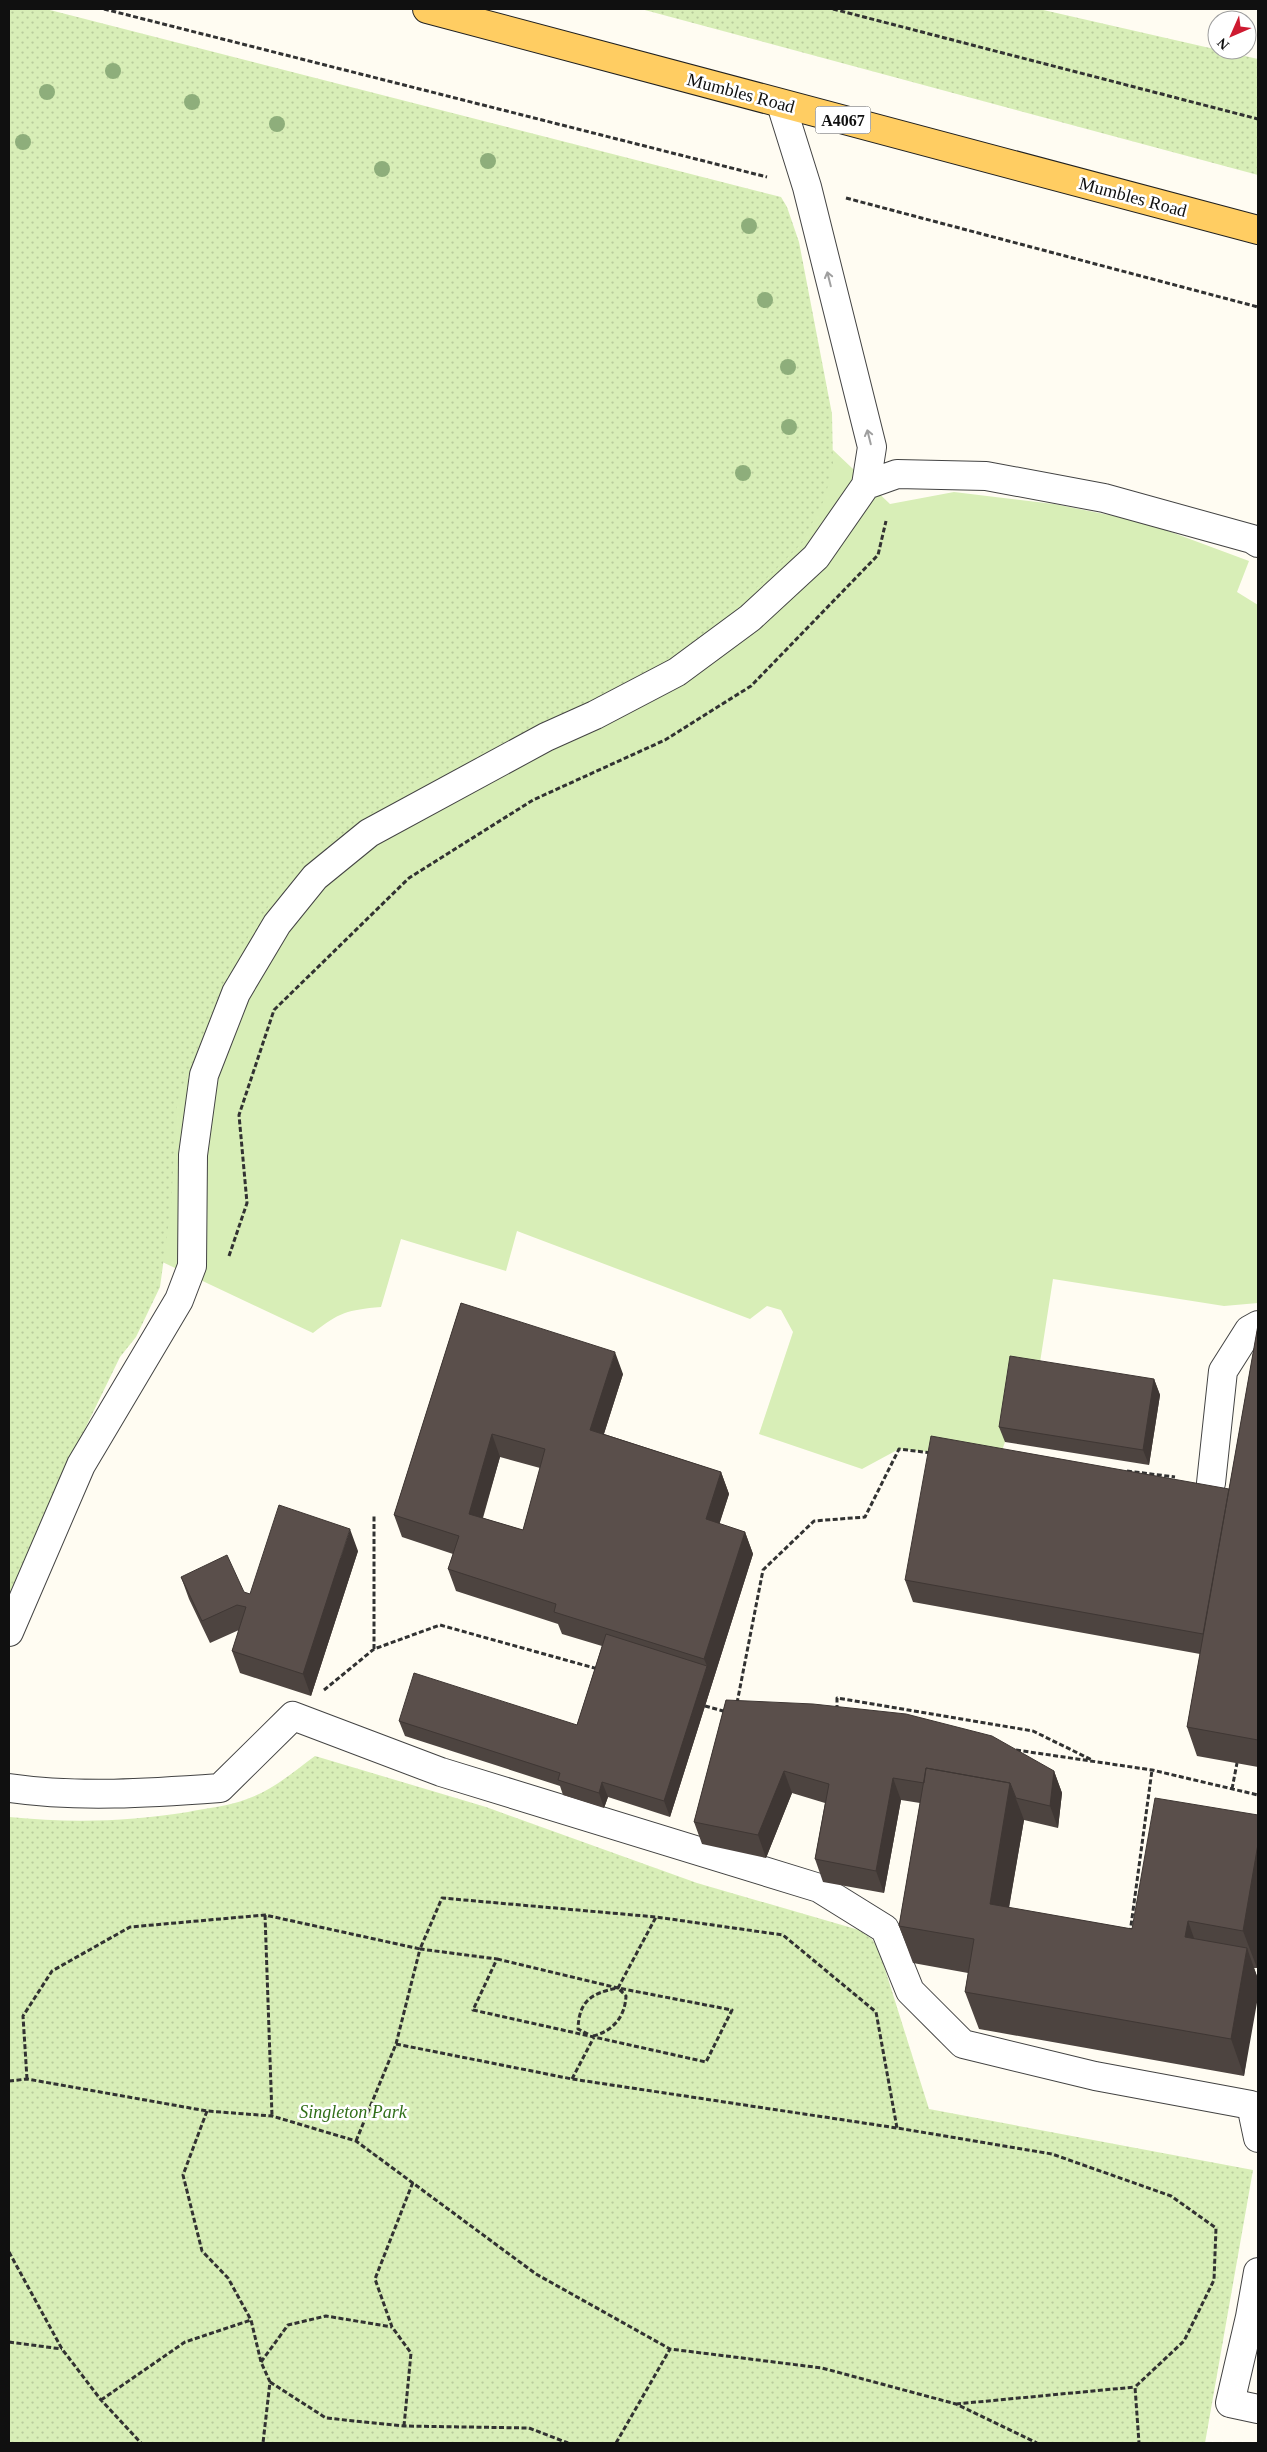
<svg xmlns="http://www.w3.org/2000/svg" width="1267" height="2452" viewBox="0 0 1267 2452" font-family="Georgia,serif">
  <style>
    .grass { fill: #d8eeb7 }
    .park { fill: url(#park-dots) }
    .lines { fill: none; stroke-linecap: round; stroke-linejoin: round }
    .minor-casing { stroke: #434343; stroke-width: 30 }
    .major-casing { stroke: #212121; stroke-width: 30 }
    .path { stroke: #323232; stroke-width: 3; stroke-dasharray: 5 2.5; stroke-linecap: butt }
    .minor { stroke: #fff; stroke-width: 28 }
    .major { stroke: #ffcd62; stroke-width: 28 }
    .tree { fill: #8eae7b }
    .wall { fill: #4d4440; fill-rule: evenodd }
    .shaded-wall { fill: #3f3734 }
    .building { fill: #5a4f4b; stroke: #3f3734; fill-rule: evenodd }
    .oneway { stroke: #9f9f9f }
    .labels { text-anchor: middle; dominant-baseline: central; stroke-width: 5; stroke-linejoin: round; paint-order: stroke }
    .shield { fill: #fff; stroke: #585858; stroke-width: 1 }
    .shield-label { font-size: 16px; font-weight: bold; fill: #101010 }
    .street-label { font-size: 18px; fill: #101010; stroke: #fff }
    .park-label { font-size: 18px; font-style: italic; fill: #316f19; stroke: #fff }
  </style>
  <defs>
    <pattern id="park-dots" width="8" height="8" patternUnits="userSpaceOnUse" patternTransform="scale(1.25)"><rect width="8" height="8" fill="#d8eeb7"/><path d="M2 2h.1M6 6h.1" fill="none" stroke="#b8cb9c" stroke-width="1.8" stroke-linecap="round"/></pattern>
  </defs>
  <rect width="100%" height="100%" fill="#fffcf2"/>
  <path class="grass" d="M833 450 890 504 954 492 1054 504 1144 522 1249 561 1237 592 1258 605V1303L1224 1306 1053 1279 1038 1375 1005 1442 999 1459 899 1449 862 1469 759 1434 793 1332 781 1310 767 1306 750 1319 517 1231 506 1271 401 1239 381 1307C347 1310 340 1312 313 1333L86 1226 278 861Z"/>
  <path class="park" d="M9 9H46L781 197 787 207 799 242 832 414 833 464 825 498 802 543 764 581 690 646 603 696 422 781 376 810 313 856 272 901 232 962 177 1102 171 1207 160 1287 136 1337 120 1357 60 1480 9 1596Z
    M641 9H1039L1258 59V175Z
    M315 1756 486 1807 697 1883 859 1930 872 1939 879 1950 929 2109 1253 2170 1205 2443H9V1817C69 1823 127 1822 188 1812 207 1808 229 1806 247 1799 273 1790 293 1772 315 1756Z"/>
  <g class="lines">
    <g class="minor-casing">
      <path id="minor" d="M781 104 807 187 872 447 866 485
        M1211 1483 1223 1371 1249 1330 1258 1325
        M9 1632 81 1465 179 1300 192 1266 193 1155 204 1075 236 993 277 924 315 877 369 833 546 737 595 715 677 672 750 618 816 557 866 485 897 474 986 476 1104 498 1252 539 1258 543
        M9 1788C78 1798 150 1793 220 1788L293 1716 441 1772 819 1888 885 1929 910 1991 963 2044 1095 2076 1251 2105 1258 2138
        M1258 2272 1250 2317 1258 2319
        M1250 2317 1230 2403 1258 2409"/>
    </g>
    <g class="major-casing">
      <path id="major" d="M427 9 1258 230"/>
    </g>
    <path class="path" d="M104 9 767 177
      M833 9 1258 119
      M846 198 1258 307
      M229 1256 247 1203 239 1115 274 1010 409 878 533 800 665 740 751 686 878 555 886 521
      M1127 1471 1175 1477
      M374 1649V1515
      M324 1690 374 1649 440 1625 598 1669
      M737 1703 763 1570 814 1521 865 1517 899 1449 932 1453
      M705 1706 727 1712
      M837 1710V1698L1033 1731 1092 1760
      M1016 1750 1152 1770 1258 1795
      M1232 1789 1237 1763
      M265 1915 272 2116
      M1130 1933 1152 1770
      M497 1959 618 1988 732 2010 706 2062 473 2010Z
      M588 2034 578 2029C579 2000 592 1993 618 1988L656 1917
      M593 2036C613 2031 625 2017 626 1996L618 1988
      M396 2044 572 2079 897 2128 1052 2154 1171 2196 1216 2228 1214 2280 1184 2341 1135 2387 1139 2443
      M27 2079 23 2016 52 1971 130 1927 265 1915 420 1949 442 1898 656 1917 783 1935 876 2012 897 2128
      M572 2079 594 2037
      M9 2081 27 2079 207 2111 272 2116 356 2141 536 2274 670 2349 822 2368 956 2404 1037 2443
      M207 2111 183 2175 202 2251 228 2278 251 2320 261 2362 270 2382 263 2443
      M356 2141 396 2044 420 1949 497 1959
      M9 2252 62 2349 101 2400 141 2443
      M9 2342 62 2349
      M261 2362 288 2325 326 2316 392 2327
      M270 2382 326 2418 404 2426 529 2428 568 2443
      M101 2400 185 2342 251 2320
      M956 2404 1135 2387
      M404 2426 411 2353 392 2327 375 2279 413 2182
      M616 2443 670 2349"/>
    <use href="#minor" class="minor"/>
    <use href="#major" class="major"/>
  </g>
  <g class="tree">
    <circle cx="113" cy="71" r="8"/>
    <circle cx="47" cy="92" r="8"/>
    <circle cx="192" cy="102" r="8"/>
    <circle cx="277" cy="124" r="8"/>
    <circle cx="23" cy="142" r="8"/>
    <circle cx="488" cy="161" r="8"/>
    <circle cx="382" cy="169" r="8"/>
    <circle cx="749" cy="226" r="8"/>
    <circle cx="765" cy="300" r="8"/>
    <circle cx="788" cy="367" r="8"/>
    <circle cx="789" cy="427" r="8"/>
    <circle cx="743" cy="473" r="8"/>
  </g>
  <path class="wall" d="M461 1303 623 1374 604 1434 721 1472 729 1494 719 1524 745 1532 753 1554 670 1817 608 1797 604 1808 563 1795 560 1786 405 1736 399 1721 577 1725 602 1646 562 1634 558 1624 456 1591 448 1569 453 1554 402 1537 394 1515ZM500 1457 540 1468 523 1530 483 1518Z
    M1258 1325V1767L1197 1756 1187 1727 1200 1654 913 1602 905 1580 1229 1489Z
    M1154 1379 1160 1395 1149 1465 1005 1442 999 1427Z
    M358 1551 311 1696 240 1673 232 1651 239 1630 210 1643 189 1599 181 1577 250 1594Z
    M726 1700 1054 1771 1062 1793 1058 1828 1024 1820 1009 1908 1132 1929 1258 1815V1959L1257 1968H1254L1258 1979 1244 2076 979 2029 965 1992 968 1973 913 1963 899 1926 920 1803 901 1800 884 1893 823 1882 815 1859 825 1803 792 1793 766 1858 702 1844 694 1822Z"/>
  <path class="shaded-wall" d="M615 1352 623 1374 598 1452 590 1430Z
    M1154 1379 1160 1395 1149 1465 1143 1450Z
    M492 1434 500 1457 477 1536 469 1514Z
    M721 1472 729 1494 714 1541 706 1519Z
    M350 1529 358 1551 311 1696 303 1674Z
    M745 1532 753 1554 670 1817 664 1801 707 1666 704 1659Z
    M784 1771 792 1793 766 1858 758 1835Z
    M1054 1771 1062 1793 1058 1828 1050 1806Z
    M893 1778 901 1800 884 1893 876 1871Z
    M602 1782 608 1797 604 1808 599 1793Z
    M1010 1783 1024 1820 1003 1941 990 1904Z
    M1258 1844V1959L1257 1968 1243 1931Z
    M1188 1921 1201 1958 1185 1937Z
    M1247 1948 1258 1979V1997L1244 2076 1231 2039Z"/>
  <path class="building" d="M461 1303 615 1352 590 1430 721 1472 706 1519 745 1532 704 1659 554 1612 556 1604 448 1569 459 1536 394 1515ZM492 1434 545 1449 523 1530 469 1514Z
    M1258 1325V1740L1187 1727Z
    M1010 1356 1154 1379 1143 1450 999 1427Z
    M931 1436 1229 1489 1203 1634 905 1580Z
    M279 1505 350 1529 303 1674 232 1651 246 1607 237 1605 202 1621 181 1577 227 1555 244 1592 250 1594Z
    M606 1634 707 1666 664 1801 602 1782 599 1793 558 1780 560 1773 399 1721 414 1673 577 1725Z
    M726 1700 813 1704 906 1714 992 1736 1054 1771 1050 1806 1016 1798 1010 1783 926 1768 924 1783 893 1778 876 1871 815 1859 829 1784 784 1771 758 1835 694 1822Z
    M926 1768 1010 1783 990 1904 1132 1929 1155 1798 1258 1815V1844L1243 1931 1188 1921 1185 1937 1247 1948 1231 2039 965 1992 974 1939 899 1926Z"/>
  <defs><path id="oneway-shaft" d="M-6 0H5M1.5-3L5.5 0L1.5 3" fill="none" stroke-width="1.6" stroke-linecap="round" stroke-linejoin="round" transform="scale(1.25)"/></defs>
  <g class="oneway">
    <use href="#oneway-shaft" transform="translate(829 279) rotate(-104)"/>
    <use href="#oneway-shaft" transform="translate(869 437) rotate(-104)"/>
  </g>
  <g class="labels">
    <rect class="shield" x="815.5" y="106.5" width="55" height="27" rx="4"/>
    <g class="shield-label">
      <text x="843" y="120">A4067</text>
    </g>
    <g class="street-label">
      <text transform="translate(741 93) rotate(15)">Mumbles Road</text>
      <text transform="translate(1133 197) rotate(15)">Mumbles Road</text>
    </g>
    <g class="park-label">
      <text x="353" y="2112">Singleton Park</text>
    </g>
  </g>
  <rect width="1267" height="2452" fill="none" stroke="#101010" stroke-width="20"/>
  <g transform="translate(1232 35) rotate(225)"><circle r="24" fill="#ffffff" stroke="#9f9f9f"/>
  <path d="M0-4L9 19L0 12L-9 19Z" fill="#ce1a30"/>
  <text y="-8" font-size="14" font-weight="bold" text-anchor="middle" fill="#101010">N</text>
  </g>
</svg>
